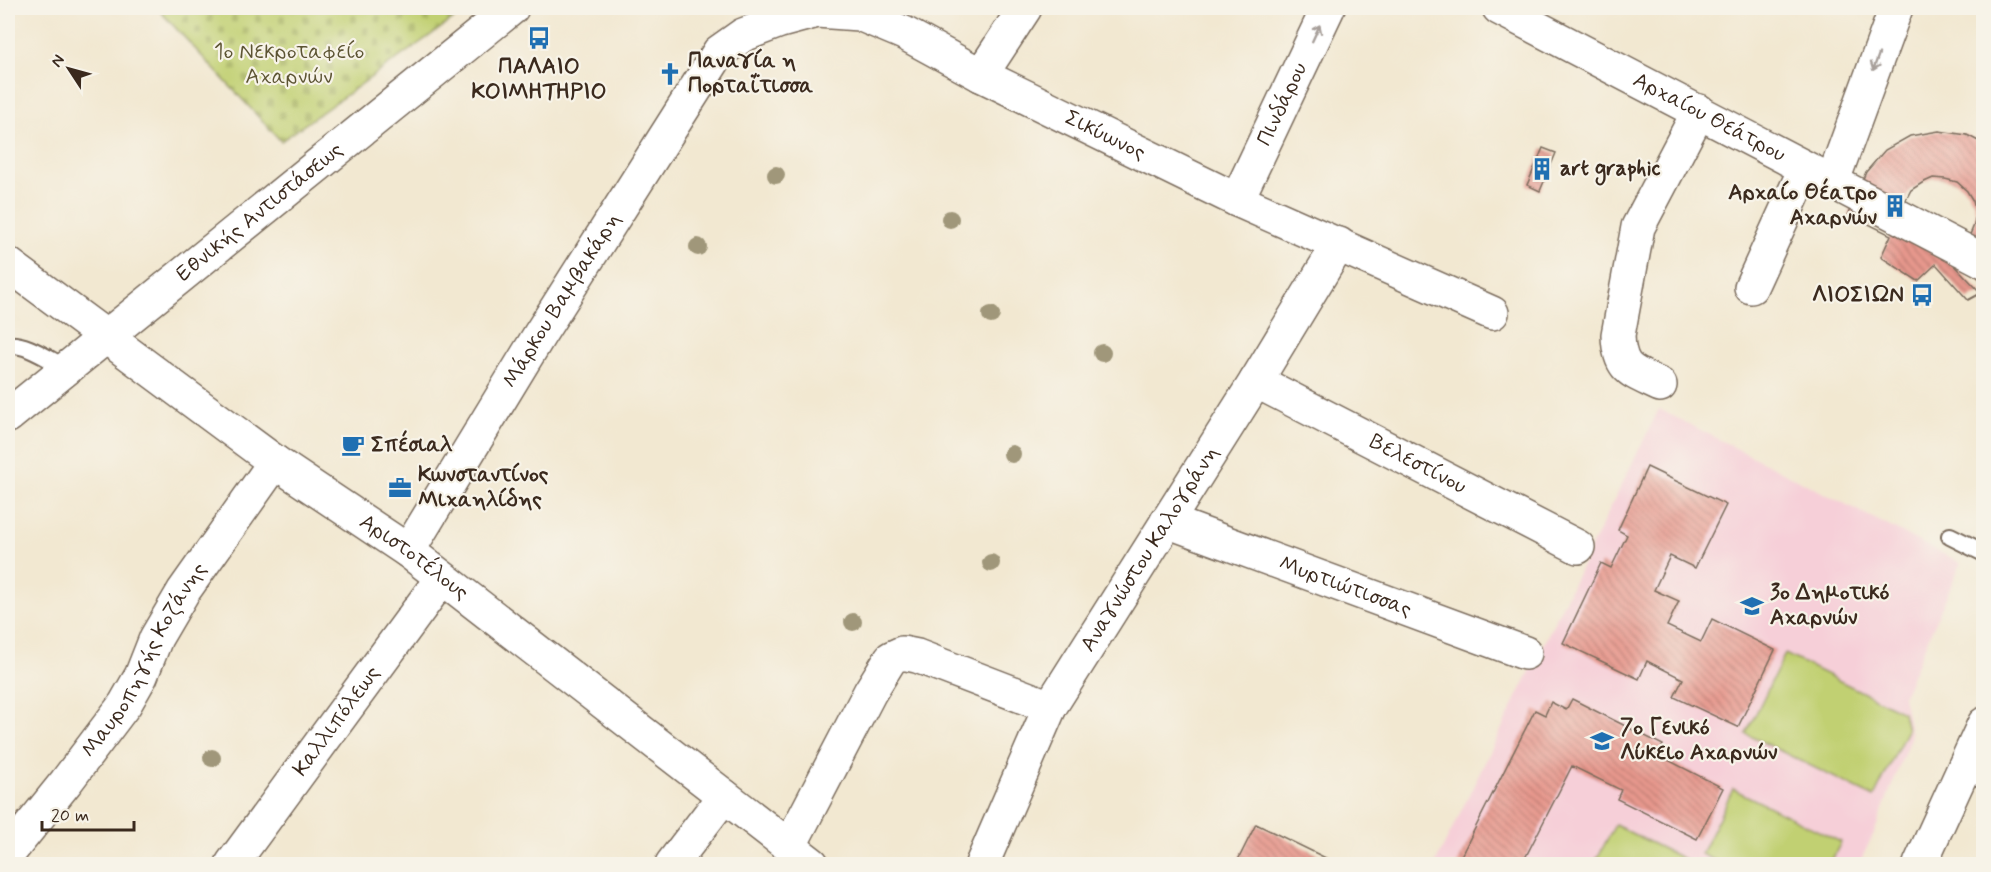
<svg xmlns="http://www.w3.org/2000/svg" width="1991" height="872" viewBox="0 0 1991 872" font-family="Mynerve,sans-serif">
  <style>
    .built { fill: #f6cfd8 }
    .green { fill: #c1d072; stroke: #7e7d48; stroke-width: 1.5 }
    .cemetery { fill: url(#cemetery-stones); stroke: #7e7d48; stroke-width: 1.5 }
    .building { fill: url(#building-back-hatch) }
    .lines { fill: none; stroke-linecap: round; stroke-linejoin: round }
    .lane-casing { stroke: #7b6c5d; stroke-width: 20 }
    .street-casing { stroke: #7b6c5d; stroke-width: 36 }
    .secondary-casing { stroke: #7b6c5d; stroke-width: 36 }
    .lane { stroke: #fff; stroke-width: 16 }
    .street { stroke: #fff; stroke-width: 33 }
    .secondary { stroke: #fff; stroke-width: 33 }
    .tree { fill: #a0977a }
    .oneway { stroke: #a79f9a }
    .labels { text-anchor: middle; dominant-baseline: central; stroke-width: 4.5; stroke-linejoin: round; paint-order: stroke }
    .park-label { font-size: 22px; fill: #5c5433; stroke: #f7f3e8 }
    .poi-label { font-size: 22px; font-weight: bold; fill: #3b2a1e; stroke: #f7f3e8; text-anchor: start }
    .street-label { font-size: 22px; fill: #3b2a1e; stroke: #f7f3e8 }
  </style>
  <defs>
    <pattern id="cemetery-stones" width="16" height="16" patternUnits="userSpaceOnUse" patternTransform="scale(1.5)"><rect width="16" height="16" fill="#c1d072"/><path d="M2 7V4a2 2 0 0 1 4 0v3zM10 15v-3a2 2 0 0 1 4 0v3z" fill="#a7b362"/></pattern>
    <pattern id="building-back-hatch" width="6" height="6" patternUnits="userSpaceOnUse" patternTransform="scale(1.5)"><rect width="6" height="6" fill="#e7988d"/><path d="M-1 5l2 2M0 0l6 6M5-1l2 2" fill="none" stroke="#bc7c73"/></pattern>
  </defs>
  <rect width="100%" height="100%" fill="#f7f3e8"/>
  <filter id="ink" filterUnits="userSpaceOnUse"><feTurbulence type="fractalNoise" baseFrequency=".0167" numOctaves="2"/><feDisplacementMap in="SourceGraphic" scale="12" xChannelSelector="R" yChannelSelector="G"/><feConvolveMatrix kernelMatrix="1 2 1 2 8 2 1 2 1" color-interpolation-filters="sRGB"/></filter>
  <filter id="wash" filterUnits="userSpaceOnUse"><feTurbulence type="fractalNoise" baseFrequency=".008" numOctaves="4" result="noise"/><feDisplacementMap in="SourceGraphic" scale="24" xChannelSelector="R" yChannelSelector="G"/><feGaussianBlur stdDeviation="1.35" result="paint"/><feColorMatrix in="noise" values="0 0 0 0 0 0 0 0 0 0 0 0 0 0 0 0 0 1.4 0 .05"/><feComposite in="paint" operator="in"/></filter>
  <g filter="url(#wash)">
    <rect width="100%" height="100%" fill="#f2e8d1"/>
    <path class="built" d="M1659 409 1961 563 1903 696 1911 735 1874 833 1859 864H1435Z"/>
    <path class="green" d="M1785 654 1903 712 1907 730 1874 797 1746 734Z
      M1733 789 1841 842 1830 864H1722L1701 854Z
      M1615 825 1694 864H1594Z"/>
    <path class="cemetery" d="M157 8H469L281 141Z"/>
    <g id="blocks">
      <path class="building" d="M1939 131 1967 135 1984 144V284L1952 249 1969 237 1974 225 1976 213 1973 201 1967 191 1957 182 1945 179 1933 178 1922 183 1911 190 1900 211 1857 193 1866 172 1885 150 1910 136Z
        M1543 148 1556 153 1540 191 1527 185Z
        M1853 202 1945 255 1981 293 1968 300 1936 264 1918 281 1881 257 1891 235 1848 214Z
        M1647 467 1726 505 1695 568 1670 556 1654 590 1679 601 1667 626 1701 642 1712 619 1775 650 1738 727 1674 697 1683 679 1647 661 1639 679 1563 643 1601 563 1611 568 1627 535 1618 530Z
        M1572 699 1663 745 1658 755 1723 788 1697 839 1617 799 1621 790 1572 766 1522 864H1457L1535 710 1545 715 1551 702 1566 710Z
        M1256 824 1338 864H1236Z"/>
    </g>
  </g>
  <g filter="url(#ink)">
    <use href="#blocks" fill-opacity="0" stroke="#7b6c5d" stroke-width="1.5"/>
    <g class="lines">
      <g class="lane-casing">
        <path id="lane" d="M8 345C27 343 49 360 66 368
          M1950 536 1984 553
          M1963 769 1984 780"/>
      </g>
      <g class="street-casing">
        <g id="street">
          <path id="s1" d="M1499 8 1984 261"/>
          <path d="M981 75 1025 8"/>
          <path d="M1832 183 1896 8"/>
          <path id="s2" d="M1237 200 1328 8"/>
          <path d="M1751 287 1805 169"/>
          <path id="s3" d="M1256 381 1578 547"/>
          <path d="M1660 385C1631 371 1619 370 1618 335L1638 227 1699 111"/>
          <path id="s4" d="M1167 521 1525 653"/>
          <path id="s5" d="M408 551 540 334 719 52 743 35 780 21 817 11 859 14 904 33 981 75 1237 200 1492 313"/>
          <path d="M789 847 870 692 891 658 902 653 917 656 1050 707"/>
          <path id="s6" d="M8 854 66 782 125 704 141 676 156 638 183 592 275 462"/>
          <path id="s7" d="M232 864 442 578"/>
          <path d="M672 864 724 796"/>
          <path id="s8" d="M982 864 1050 707 1256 381 1339 244"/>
        </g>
      </g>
      <g class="secondary-casing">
        <g id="secondary">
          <path id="s9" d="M8 264 275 462 408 551 812 864"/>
          <path id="s10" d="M8 416 512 8"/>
          <path d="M1920 864 1984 724"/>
        </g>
      </g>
      <use href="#lane" class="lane"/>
      <use href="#street" class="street"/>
      <use href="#secondary" class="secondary"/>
    </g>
    <g class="tree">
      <circle cx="776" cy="175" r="9"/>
      <circle cx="950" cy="219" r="9"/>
      <circle cx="698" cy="247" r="9"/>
      <circle cx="991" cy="315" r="9"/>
      <circle cx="1102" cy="353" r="9"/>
      <circle cx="1012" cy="454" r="9"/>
      <circle cx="991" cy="563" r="9"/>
      <circle cx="853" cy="622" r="9"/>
      <circle cx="212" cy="758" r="9"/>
    </g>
    <defs><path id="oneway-shaft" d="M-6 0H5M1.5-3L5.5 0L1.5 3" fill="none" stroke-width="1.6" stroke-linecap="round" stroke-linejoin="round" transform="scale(1.5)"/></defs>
    <g class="oneway">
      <use href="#oneway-shaft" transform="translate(1316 33) rotate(-65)"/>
      <use href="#oneway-shaft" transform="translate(1876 62) rotate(110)"/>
    </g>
  </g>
  <defs>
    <g id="bus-bare" transform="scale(1.8)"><path d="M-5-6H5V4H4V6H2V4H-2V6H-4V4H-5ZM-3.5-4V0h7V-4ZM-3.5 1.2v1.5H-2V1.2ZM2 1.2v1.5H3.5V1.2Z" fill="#1f6fb2" stroke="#f7f3e8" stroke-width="2.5" paint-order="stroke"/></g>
    <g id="church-bare" transform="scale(1.8)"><path d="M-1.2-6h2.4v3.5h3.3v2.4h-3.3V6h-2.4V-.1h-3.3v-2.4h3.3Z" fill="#1f6fb2" stroke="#f7f3e8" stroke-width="2.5" paint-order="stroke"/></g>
    <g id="building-bare" transform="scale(1.8)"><path d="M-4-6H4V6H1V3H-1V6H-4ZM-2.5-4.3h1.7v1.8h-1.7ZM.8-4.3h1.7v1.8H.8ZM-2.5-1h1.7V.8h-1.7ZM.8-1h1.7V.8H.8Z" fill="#1f6fb2" stroke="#f7f3e8" stroke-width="2.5" paint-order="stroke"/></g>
    <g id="cafe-bare" transform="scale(1.8)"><path d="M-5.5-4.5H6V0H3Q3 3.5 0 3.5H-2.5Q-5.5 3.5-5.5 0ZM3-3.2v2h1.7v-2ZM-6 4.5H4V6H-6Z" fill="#1f6fb2" stroke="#f7f3e8" stroke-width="2.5" paint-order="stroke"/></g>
    <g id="office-bare" transform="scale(1.8)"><path d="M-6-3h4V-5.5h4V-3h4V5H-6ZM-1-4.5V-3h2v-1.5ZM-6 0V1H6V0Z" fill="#1f6fb2" stroke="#f7f3e8" stroke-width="2.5" paint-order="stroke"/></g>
    <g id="school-bare" transform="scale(1.8)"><path d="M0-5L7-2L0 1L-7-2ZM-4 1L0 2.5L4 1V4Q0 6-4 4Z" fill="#1f6fb2" stroke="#f7f3e8" stroke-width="2.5" paint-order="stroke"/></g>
  </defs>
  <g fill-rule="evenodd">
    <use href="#bus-bare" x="539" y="38"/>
    <use href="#church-bare" x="670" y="74"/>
    <use href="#building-bare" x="1542" y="169"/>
    <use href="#building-bare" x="1895" y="206"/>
    <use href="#bus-bare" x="1922" y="295"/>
    <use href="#cafe-bare" x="353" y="445"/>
    <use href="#office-bare" x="400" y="488"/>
    <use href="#school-bare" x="1752" y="606"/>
    <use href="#school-bare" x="1602" y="741"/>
  </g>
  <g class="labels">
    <g class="park-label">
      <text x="289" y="52">1ο Νεκροταφείο<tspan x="289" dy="25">Αχαρνών</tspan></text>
    </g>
    <g class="poi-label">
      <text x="688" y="61">Παναγία η<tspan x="688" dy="25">Πορταΐτισσα</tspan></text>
      <text x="539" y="67" text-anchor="middle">ΠΑΛΑΙΟ<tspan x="539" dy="25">ΚΟΙΜΗΤΗΡΙΟ</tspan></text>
      <text x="1560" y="169">art graphic</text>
      <text x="1877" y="193" text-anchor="end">Αρχαίο Θέατρο<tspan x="1877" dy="25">Αχαρνών</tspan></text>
      <text x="1904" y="295" text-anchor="end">ΛΙΟΣΙΩΝ</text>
      <text x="371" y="445">Σπέσιαλ</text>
      <text x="418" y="475">Κωνσταντίνος<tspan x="418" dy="25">Μιχαηλίδης</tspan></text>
      <text x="1770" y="593">3ο Δημοτικό<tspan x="1770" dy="25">Αχαρνών</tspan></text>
      <text x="1620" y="728">7ο Γενικό<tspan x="1620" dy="25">Λύκειο Αχαρνών</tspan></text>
    </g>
    <g class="street-label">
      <text stroke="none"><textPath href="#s2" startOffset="106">Πινδάρου</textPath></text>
      <text stroke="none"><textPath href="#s1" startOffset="237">Αρχαίου Θεάτρου</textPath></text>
      <text stroke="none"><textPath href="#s5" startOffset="1012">Σικύωνος</textPath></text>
      <text stroke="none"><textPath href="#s10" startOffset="324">Εθνικής Αντιστάσεως</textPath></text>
      <text stroke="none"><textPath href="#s5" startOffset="294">Μάρκου Βαμβακάρη</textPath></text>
      <text stroke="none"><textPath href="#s3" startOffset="182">Βελεστίνου</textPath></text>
      <text stroke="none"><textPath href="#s8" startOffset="358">Αναγνώστου Καλογράνη</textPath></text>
      <text stroke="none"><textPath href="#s9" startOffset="501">Αριστοτέλους</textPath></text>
      <text stroke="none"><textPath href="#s4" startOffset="190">Μυρτιώτισσας</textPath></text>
      <text stroke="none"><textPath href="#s6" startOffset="238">Μαυροπηγής Κοζάνης</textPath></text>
      <text stroke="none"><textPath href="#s7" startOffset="177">Καλλιπόλεως</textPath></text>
    </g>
  </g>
  <rect width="1991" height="872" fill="none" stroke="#f7f3e8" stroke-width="30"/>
  <g transform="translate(69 69) rotate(306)" stroke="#f7f3e8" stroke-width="4.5" paint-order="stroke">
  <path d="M0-4.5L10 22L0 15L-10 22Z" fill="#3b2a1e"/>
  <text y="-9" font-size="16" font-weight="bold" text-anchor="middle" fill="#3b2a1e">N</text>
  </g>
  <path d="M42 821v9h92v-9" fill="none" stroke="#3b2a1e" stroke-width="3"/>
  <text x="51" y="821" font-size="18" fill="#3b2a1e" stroke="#f7f3e8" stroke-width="4.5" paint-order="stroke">20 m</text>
</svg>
